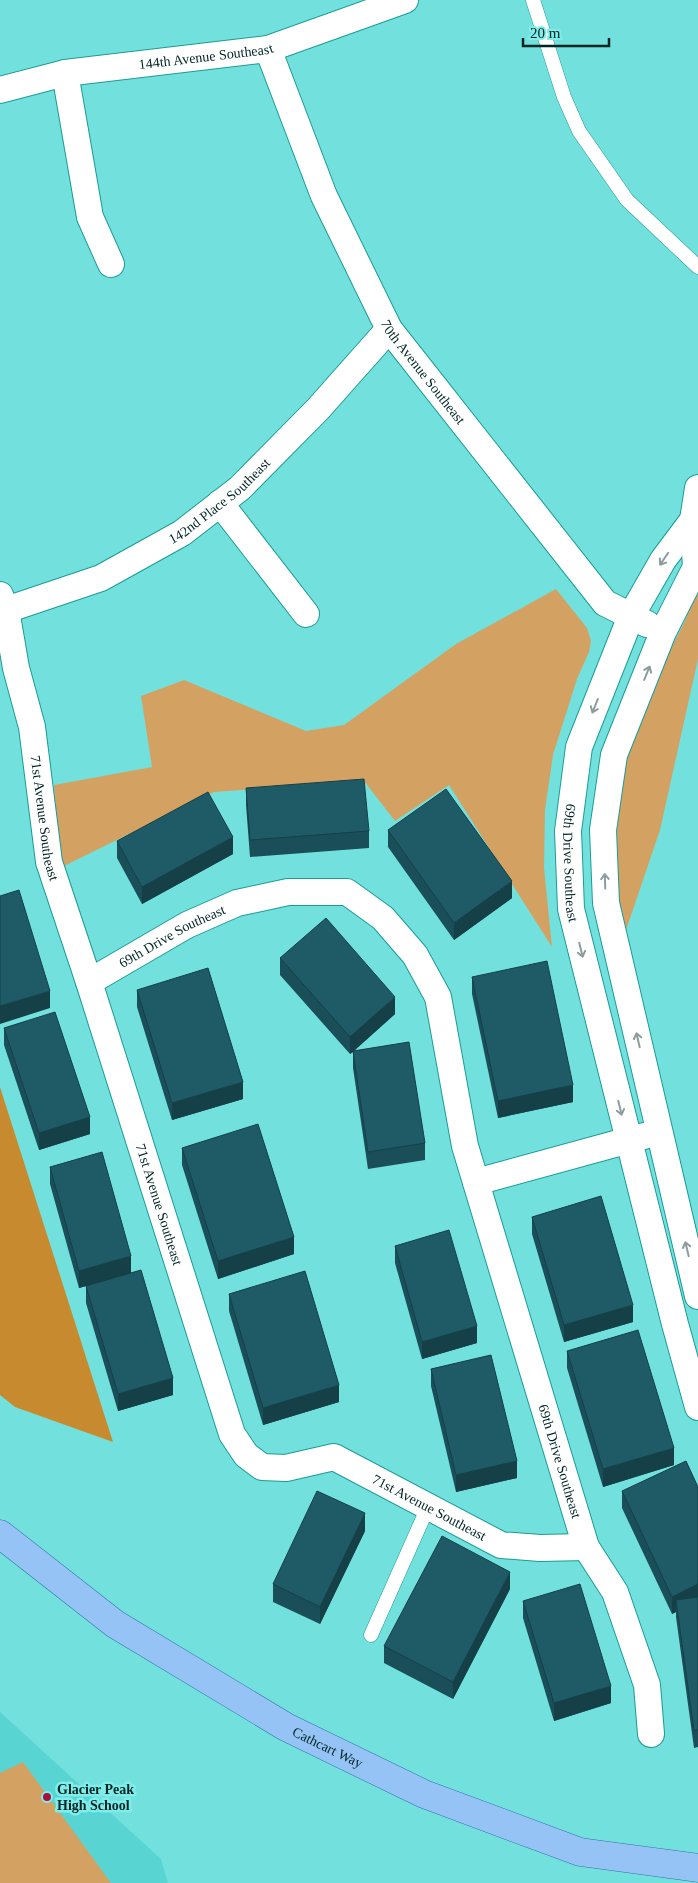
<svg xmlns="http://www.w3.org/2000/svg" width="698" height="1883" viewBox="0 0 698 1883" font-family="'Times New Roman',serif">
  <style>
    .built { fill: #58d5d2 }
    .green { fill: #d3a263 }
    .forest { fill: #c78a2e }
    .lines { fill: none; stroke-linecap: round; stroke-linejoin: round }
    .service-casing { stroke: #1b9b98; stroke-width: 15 }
    .minor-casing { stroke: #1b9b98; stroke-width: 28 }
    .primary-casing { stroke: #3472a8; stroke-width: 29 }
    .service { stroke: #fff; stroke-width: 14 }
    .minor { stroke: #fff; stroke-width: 26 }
    .primary { stroke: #96c3f5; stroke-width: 28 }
    .wall { fill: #1a4e59 }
    .shaded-wall { fill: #154048 }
    .building { fill: #1e5b67; stroke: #154048 }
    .oneway { stroke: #8d9d9d }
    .poi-dot { fill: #a70f3e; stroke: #7feeea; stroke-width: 2 }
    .labels { text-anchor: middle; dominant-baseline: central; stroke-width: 5; stroke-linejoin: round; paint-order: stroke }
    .street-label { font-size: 14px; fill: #012525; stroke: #7feeea }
    .poi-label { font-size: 14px; font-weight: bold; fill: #012525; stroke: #7feeea; text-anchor: start }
  </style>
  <rect width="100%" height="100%" fill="#72e1dd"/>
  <path class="built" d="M0 1712 161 1859 168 1883H0Z"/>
  <path class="green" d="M698 586V659L660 830 623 939 615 891V817L624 763 651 687 685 621Z
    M556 589 587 628 591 641 589 652 577 679 553 755 545 810 544 868 552 947 449 785 395 821 364 781 214 792 62 867 59 854 54 785 152 767 141 696 184 680 306 731 344 725 456 644Z
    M23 1762 111 1883H0V1773Z"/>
  <path class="forest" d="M0 1087 113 1442 15 1407 0 1395Z"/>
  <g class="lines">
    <g class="service-casing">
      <path id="service" d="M533 0 564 97 579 131 627 200 698 267
        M371 1635 428 1507"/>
    </g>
    <g class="minor-casing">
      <g id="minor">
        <path id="s1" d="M268 49 324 196 389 329 605 603 647 624"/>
        <path d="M65 73 90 217 111 264"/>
        <path id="s2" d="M0 90 65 73 268 49 405 0"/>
        <path d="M698 488 693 520 696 567 663 632 614 755 603 830 606 903 698 1296"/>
        <path d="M220 503 306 614"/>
        <path id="s3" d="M693 520 663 560 631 616 579 747 568 831 571 909 675 1324 698 1407"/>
        <path id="s4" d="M0 595 6 610 16 668 32 727 49 862 89 982 232 1434 246 1455 262 1467 286 1468 334 1457 501 1545 540 1548 586 1547"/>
        <path id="s5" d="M6 610 101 578 182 533 240 488 318 409 389 329"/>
        <path id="s6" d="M89 982 187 925 237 903 288 892H347L383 918 415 955 438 997 465 1146 586 1547 615 1592 647 1685 651 1734"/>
        <path d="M476 1182 644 1136"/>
      </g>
    </g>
    <g class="primary-casing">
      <g id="primary">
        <path id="s7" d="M0 1534 115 1624 286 1727 424 1794 580 1852 698 1868"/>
      </g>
    </g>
    <use href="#service" class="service"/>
    <use href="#minor" class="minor"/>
    <use href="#primary" class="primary"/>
  </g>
  <path class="wall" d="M246 788 369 831V848L250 857 246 805Z
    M388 830 512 898 454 940 388 847Z
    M117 841 233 854 142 904 117 858Z
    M280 958 395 1014 354 1051 425 1143V1160L368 1169 353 1068V1052L350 1054 280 975Z
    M472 977 573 1102 498 1118 472 994Z
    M137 990 243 1099 172 1120 137 1007Z
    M4 1028 90 1134 39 1150 4 1045Z
    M182 1148 294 1254 218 1279 182 1165Z
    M50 1167 131 1273 173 1395 118 1411 86 1303V1286L79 1288 50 1184Z
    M532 1217 633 1322 564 1342 532 1234Z
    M395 1246 477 1343 422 1359 395 1263Z
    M229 1294 339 1402 263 1425 229 1311Z
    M567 1351 674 1465 603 1487 567 1368Z
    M431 1369 517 1478 456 1492 431 1386Z
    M698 1487V1747L694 1748 676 1617V1612L672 1614 622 1508V1491Z
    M365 1531 320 1624 273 1602V1584Z
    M510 1589 453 1699 384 1663V1646Z
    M523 1601 611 1703 554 1721 523 1618Z"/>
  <path class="shaded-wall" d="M233 837V854L142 904V887Z
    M512 881V898L454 940V923Z
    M50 991V1008L0 1024V1006Z
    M395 997V1014L350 1054V1037Z
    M243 1082V1099L172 1120V1103Z
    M573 1085V1102L498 1118V1101Z
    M90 1117V1134L39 1150V1133Z
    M294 1237V1254L218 1279V1261Z
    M131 1256V1273L79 1288V1271Z
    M633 1305V1322L564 1342V1325Z
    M477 1326V1343L422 1359V1342Z
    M173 1378V1395L118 1411V1394Z
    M339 1385V1402L263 1425V1408Z
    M674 1448V1465L603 1487V1469Z
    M517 1461V1478L456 1492V1475Z
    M365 1513V1531L320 1624V1607Z
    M510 1572V1589L453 1699V1682Z
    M698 1584V1601L676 1600V1612L672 1614V1597Z
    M611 1686V1703L554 1721V1703Z"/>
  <path class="building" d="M364 779 369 831 250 840 246 788Z
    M446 789 512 881 454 923 388 830Z
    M208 792 233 837 142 887 117 841Z
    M19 890 50 991 0 1006V896Z
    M326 918 395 997 350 1037 280 958Z
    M547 961 573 1085 498 1101 472 977Z
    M208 968 243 1082 172 1103 137 990Z
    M55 1012 90 1117 39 1133 4 1028Z
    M409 1042 425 1143 368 1152 353 1051Z
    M258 1124 294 1237 218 1261 182 1148Z
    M102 1152 131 1256 79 1271 50 1167Z
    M601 1196 633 1305 564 1325 532 1217Z
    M449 1230 477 1326 422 1342 395 1246Z
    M141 1270 173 1378 118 1394 86 1286Z
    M305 1271 339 1385 263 1408 229 1294Z
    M638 1330 674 1448 603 1469 567 1351Z
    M491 1355 517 1461 456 1475 431 1369Z
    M686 1461 698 1487V1584L672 1597 622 1491Z
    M317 1491 365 1513 320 1607 273 1584Z
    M442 1536 510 1572 453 1682 384 1646Z
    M580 1584 611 1686 554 1703 523 1601Z
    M698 1597V1730L694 1731 676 1600Z"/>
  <defs><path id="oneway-shaft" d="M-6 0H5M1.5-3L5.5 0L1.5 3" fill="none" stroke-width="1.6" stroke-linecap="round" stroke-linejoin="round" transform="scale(1.25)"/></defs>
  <g class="oneway">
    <use href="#oneway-shaft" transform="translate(664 559) rotate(124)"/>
    <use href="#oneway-shaft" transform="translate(647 673) rotate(-68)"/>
    <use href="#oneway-shaft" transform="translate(595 706) rotate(112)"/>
    <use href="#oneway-shaft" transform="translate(605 881) rotate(-92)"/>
    <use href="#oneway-shaft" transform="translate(581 950) rotate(76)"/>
    <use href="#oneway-shaft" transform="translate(638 1040) rotate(-103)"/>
    <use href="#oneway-shaft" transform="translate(620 1108) rotate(76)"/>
    <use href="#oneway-shaft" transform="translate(687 1249) rotate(-103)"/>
  </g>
  <circle class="poi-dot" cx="47" cy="1797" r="5"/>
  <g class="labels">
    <g class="street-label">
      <text stroke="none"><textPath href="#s2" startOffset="209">144th Avenue Southeast</textPath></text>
      <text stroke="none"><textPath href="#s1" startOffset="360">70th Avenue Southeast</textPath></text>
      <text stroke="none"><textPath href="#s5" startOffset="242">142nd Place Southeast</textPath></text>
      <text stroke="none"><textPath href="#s4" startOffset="228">71st Avenue Southeast</textPath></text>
      <text stroke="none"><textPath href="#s3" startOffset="372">69th Drive Southeast</textPath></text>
      <text stroke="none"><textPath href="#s6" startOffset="95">69th Drive Southeast</textPath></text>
      <text stroke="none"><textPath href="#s4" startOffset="632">71st Avenue Southeast</textPath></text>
      <text stroke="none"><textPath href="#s6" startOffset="901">69th Drive Southeast</textPath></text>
      <text stroke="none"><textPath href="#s4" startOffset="1099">71st Avenue Southeast</textPath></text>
      <text stroke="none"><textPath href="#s7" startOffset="392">Cathcart Way</textPath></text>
    </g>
    <g class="poi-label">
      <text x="57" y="1789">Glacier Peak<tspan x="57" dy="16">High School</tspan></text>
    </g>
  </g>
  <path d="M523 38v8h86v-8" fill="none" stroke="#012525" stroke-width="2.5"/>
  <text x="530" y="38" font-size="15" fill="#012525" stroke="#7feeea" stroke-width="4" paint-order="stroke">20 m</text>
</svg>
